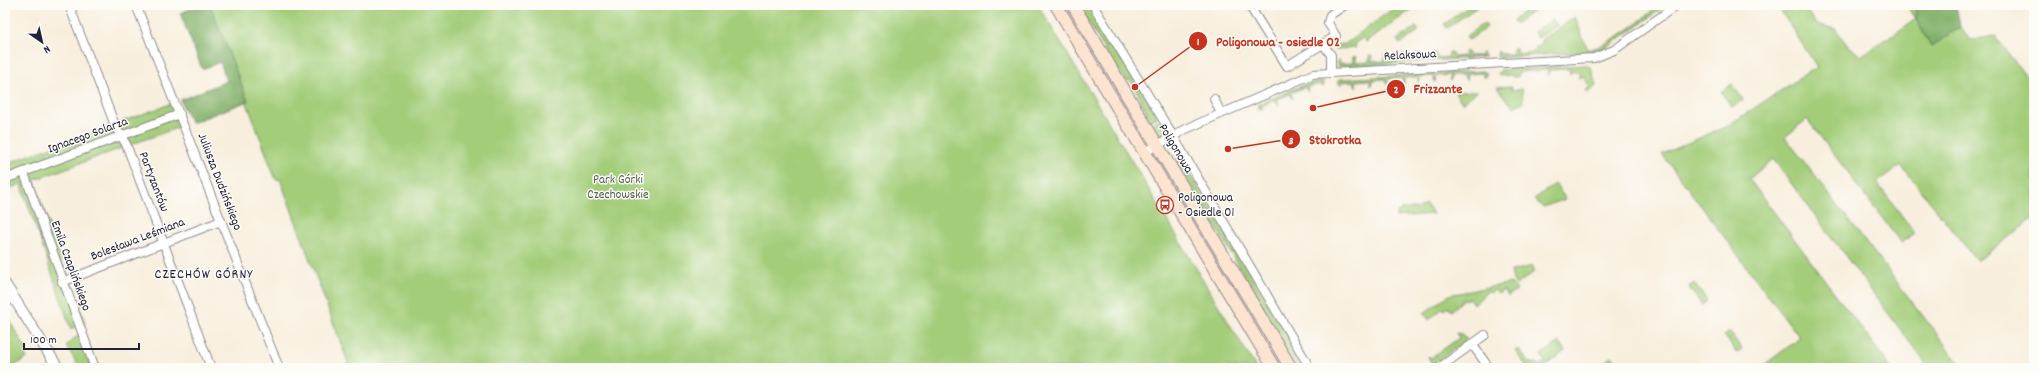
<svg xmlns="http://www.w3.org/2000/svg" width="2039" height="373" viewBox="0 0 2039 373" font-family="Dekko,sans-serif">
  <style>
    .green { fill: #a3cd79; stroke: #62785a }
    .forest { fill: #82b069; stroke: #526952 }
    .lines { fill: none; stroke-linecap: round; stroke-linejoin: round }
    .minor-casing { stroke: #8d888c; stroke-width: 10 }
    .tertiary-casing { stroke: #8d888c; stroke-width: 12 }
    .secondary-casing { stroke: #8d888c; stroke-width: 14 }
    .minor { stroke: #fff; stroke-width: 8 }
    .tertiary { stroke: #fff; stroke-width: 10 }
    .secondary { stroke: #fde4d1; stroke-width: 12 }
    .labels { text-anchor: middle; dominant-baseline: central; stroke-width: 3; stroke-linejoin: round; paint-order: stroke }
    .street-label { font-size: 13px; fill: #22223b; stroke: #fdfcf7 }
    .park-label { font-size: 13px; fill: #4f5e51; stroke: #fdfcf7 }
    .poi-label { font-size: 13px; fill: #22223b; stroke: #fdfcf7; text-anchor: start }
    .neighbourhood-label { font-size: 14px; letter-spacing: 1px; fill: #22223b; stroke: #fdfcf7 }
    .leader { fill: none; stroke: #c8321e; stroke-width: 1.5 }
    .callout-dot { fill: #c8321e; stroke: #fdfcf7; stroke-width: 1.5 }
    .mark-label { font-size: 12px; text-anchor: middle; font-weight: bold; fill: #fff }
    .callout-label { font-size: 14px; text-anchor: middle; font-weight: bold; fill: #c8321e; stroke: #fdfcf7; stroke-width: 3; stroke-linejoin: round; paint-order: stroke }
  </style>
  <rect width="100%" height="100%" fill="#fdfcf7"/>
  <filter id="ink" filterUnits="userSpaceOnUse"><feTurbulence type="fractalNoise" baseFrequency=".025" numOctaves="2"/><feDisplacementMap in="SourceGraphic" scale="8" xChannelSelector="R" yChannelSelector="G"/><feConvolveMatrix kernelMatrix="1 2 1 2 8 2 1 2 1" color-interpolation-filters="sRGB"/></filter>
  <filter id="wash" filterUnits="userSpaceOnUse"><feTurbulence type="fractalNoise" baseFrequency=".012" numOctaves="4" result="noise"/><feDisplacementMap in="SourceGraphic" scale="16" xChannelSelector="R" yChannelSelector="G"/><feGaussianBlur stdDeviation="0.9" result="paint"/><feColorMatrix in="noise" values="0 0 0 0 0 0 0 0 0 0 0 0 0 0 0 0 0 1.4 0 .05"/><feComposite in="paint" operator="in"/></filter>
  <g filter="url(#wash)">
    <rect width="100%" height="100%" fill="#f8eedd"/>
    <path class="green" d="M210 5H1038L1256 368H350L280 179 276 180Z
      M1078 5H1088L1157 116 1156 118 1150 120 1133 83H1132L1129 80 1127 81 1115 67Z
      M1398 5H1418L1366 42 1363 38 1354 44 1356 48 1335 49 1333 45 1345 44Z
      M1471 5H1480L1447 28 1444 24Z
      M1534 5H1542L1515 24 1513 20Z
      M1661 5H1667L1610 45 1597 51 1500 58 1497 56 1498 51 1501 54H1513V48H1516L1517 54 1535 52V47L1541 46V40L1575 17 1588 50C1615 43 1638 21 1661 5Z
      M1777 5H1785L1786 7 1790 5H1803L1816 24 1836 29 1847 45 1861 56 1916 19 1907 5H1915L1916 19 1931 47 1960 27 1970 40 1995 36 2034 87V220L2033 219 1977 261 1901 165 1877 183 1915 233 1901 243 1807 119 1785 137 1963 368H1929L1773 159 1749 179 1891 368H1760L1800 338 1662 154 1727 126 1817 67Z
      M1552 19 1557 25 1538 38 1534 32Z
      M1484 23 1487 27 1469 40 1466 36Z
      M1416 27 1419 31 1400 44 1397 40Z
      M1465 51H1468L1469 56H1481L1482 52 1485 57 1342 67H1338L1336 63 1339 60 1340 64 1353 63V57H1356V63L1369 62V56H1372V62L1385 61V55H1388V61L1401 60V55L1404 54V60L1417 59V54H1420L1421 59 1433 58V53H1436V58L1449 57V52H1452L1453 57 1465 56Z
      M1587 65 1591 68 1596 86 1587 93 1585 91 1590 87 1582 76 1578 78 1580 74 1573 70 1570 74 1569 69 1549 70 1548 76V70L1519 72 1518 77H1513L1512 75 1500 76 1498 73 1501 70Z
      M1483 71 1487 73 1485 77H1483V73L1467 74 1466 80 1464 75H1451L1450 81 1449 75 1436 76 1435 82 1433 76 1420 77 1419 83 1417 77 1404 78V84L1401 78 1388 79 1387 85 1385 79 1372 80 1371 86 1370 80 1356 81V87L1354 81 1341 82V85L1337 82 1340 79Z
      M1320 81 1324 82V86L1322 87 1321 84 1307 87 1308 92 1305 87 1291 93 1293 99 1290 94 1277 99 1278 105 1275 100 1261 106 1263 109 1258 108 1259 104 1303 85Z
      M1732 84 1743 100 1732 107 1721 92Z
      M1512 86V90L1522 89 1523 102 1514 107 1511 102 1509 103 1497 87Z
      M1478 91 1462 103 1455 92Z
      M173 103 182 126 34 180 64 270 73 287 85 323 71 329 21 184 5 190V164Z
      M1158 120 1167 131 1166 134 1158 135 1151 128 1153 126 1152 124Z
      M1180 157 1291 342V347L1300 368 1297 367 1277 337 1243 273 1176 160Z
      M1555 184 1566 199 1543 207 1534 199Z
      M1426 204 1433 214 1396 217V214L1402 209H1417Z
      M1533 266 1534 272 1516 285 1513 280 1511 271Z
      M1511 283 1517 290 1508 296 1503 290 1498 294 1495 290 1490 293 1488 291 1474 304 1470 298 1466 300 1464 299 1451 311 1448 307 1444 310 1443 308 1429 320 1424 313 1449 295Z
      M1694 283 1707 301 1702 305 1689 287Z
      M5 314 27 350 24 353 27 358 11 368H5Z
      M1729 331 1742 349 1737 353 1724 335Z
      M1456 333 1462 334 1467 340 1433 364 1431 363 1428 356 1431 358 1459 338Z
      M79 334 92 368H80L66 346Z
      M1559 342 1565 351 1542 368H1528L1515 351 1518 349 1530 363 1539 365 1546 362 1541 355Z
      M1612 356 1621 368H1597Z"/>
    <path class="forest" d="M195 5H210L248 101 191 123 180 100 227 81 220 62 202 69 180 13 196 7Z
      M1915 5H1956L1960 27 1931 47 1916 19Z"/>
  </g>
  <g filter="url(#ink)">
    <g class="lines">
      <g class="minor-casing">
        <path id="minor" d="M69 5 116 128 126 144 211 368
          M136 5 279 368
          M1093 5 1176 141 1310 368
          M1249 5 1287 66 1336 36 1328 23 1330 15 1345 5
          M5 6V5
          M1323 44 1331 55V73
          M1214 99 1221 113
          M1145 152 1186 129 1313 74 1594 58 1614 50 1677 5
          M24 173 95 368
          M5 179 180 114
          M62 282 221 221
          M1472 344 1489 368
          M1439 368 1485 335"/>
      </g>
      <g class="tertiary-casing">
        <path id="tertiary" d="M5 284 58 368"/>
      </g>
      <g class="secondary-casing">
        <path id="secondary" d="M1056 5 1274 368
          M1073 5 1291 368"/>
      </g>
      <use href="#minor" class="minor"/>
      <use href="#tertiary" class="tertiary"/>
      <use href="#secondary" class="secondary"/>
    </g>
  </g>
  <defs>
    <g id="bus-ring" transform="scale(0.9)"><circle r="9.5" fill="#fdfcf7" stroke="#c8321e" stroke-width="1.5"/><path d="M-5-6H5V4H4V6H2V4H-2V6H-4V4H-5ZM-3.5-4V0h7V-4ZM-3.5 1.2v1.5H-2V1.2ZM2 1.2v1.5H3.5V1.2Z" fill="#c8321e"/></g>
  </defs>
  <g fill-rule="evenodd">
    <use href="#bus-ring" x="1165" y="205"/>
  </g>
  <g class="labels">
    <g class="street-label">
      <text transform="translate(1410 56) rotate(-3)">Relaksowa</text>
      <text transform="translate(88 136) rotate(-20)">Ignacego Solarza</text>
      <text transform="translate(1175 149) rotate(59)">Poligonowa</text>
      <text transform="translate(153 182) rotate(69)">Partyzantów</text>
      <text transform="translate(219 182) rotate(69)">Juliusza Dudzińskiego</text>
      <text transform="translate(138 240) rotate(-21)">Bolesława Leśmiana</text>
      <text transform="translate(70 266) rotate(70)">Emila Czaplińskiego</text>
    </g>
    <g class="park-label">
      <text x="618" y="180">Park Górki<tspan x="618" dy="15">Czechowskie</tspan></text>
    </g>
    <g class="poi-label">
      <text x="1178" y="198">Poligonowa<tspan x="1178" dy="15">- Osiedle 01</tspan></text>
    </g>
    <g class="neighbourhood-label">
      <text x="204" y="275">CZECHÓW GÓRNY</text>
    </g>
  </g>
  <path class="leader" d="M1135 87L1198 41M1313 108L1396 89M1228 149L1291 139"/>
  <g class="callout-dot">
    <circle cx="1135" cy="87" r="4"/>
    <circle cx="1313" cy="108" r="4"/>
    <circle cx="1228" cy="149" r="4"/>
    <circle cx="1198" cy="41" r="10"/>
    <circle cx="1396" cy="89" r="10"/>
    <circle cx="1291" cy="139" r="10"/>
  </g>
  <g class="mark-label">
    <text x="1198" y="45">1</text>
    <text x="1396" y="93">2</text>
    <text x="1291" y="144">3</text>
  </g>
  <g class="callout-label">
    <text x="1278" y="46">Poligonowa - osiedle 02</text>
    <text x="1438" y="93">Frizzante</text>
    <text x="1335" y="144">Stokrotka</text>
  </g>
  <rect width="2039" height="373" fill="none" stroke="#fdfcf7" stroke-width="20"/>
  <g transform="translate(42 42) rotate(146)" stroke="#fdfcf7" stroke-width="3" paint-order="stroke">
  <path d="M0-3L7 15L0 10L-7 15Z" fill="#22223b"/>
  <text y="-6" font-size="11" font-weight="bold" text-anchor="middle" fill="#22223b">N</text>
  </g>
  <path d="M24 343v6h115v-6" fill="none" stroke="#22223b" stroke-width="2"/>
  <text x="30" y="343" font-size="12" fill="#22223b" stroke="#fdfcf7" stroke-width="3" paint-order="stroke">100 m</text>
</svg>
